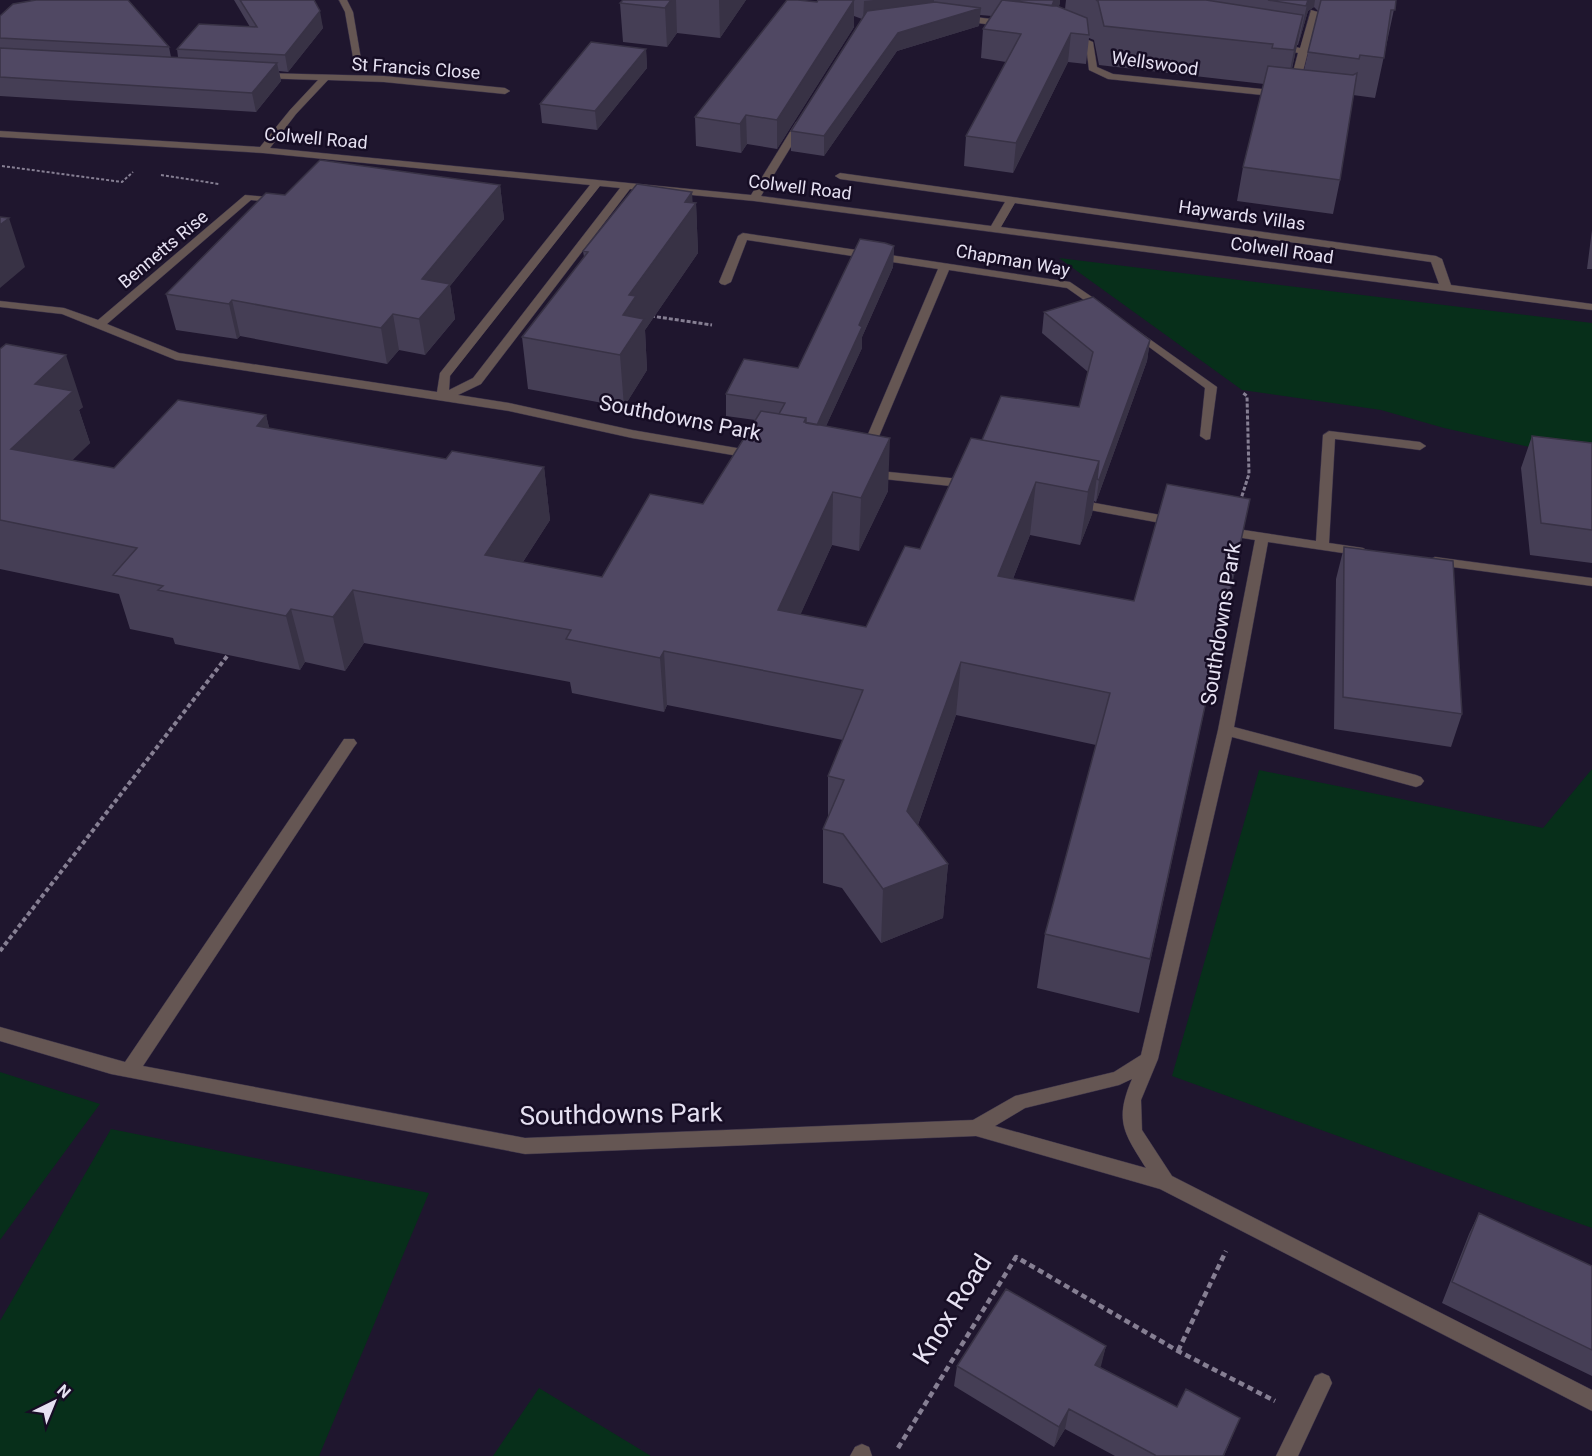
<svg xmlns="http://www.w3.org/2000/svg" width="1592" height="1456" viewBox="0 0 1592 1456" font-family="Roboto,sans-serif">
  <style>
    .green { fill: #072f1a }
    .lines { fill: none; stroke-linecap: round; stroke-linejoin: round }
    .minor-casing { stroke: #3b3249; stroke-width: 1 }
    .path-far3 { stroke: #867f93; stroke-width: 2; stroke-dasharray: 3 2; stroke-linecap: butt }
    .path-far2 { stroke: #867f93; stroke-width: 3; stroke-dasharray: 4 2; stroke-linecap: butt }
    .path-far1 { stroke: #867f93; stroke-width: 4; stroke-dasharray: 4.5 3; stroke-linecap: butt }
    .path { stroke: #867f93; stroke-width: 4.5; stroke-dasharray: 6 4; stroke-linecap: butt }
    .minor { fill: #655653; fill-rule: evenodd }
    .wall { fill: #453e55; fill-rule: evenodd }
    .shaded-wall { fill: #383245 }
    .building { fill: #504863; stroke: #383245; stroke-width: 1.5 }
    .labels { text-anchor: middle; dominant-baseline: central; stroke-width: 5; stroke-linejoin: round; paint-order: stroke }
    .far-street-label { font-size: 18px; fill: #e6e1f2; stroke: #160d24 }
    .street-label { font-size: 21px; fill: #e6e1f2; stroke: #160d24 }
    .near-street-label { font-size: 26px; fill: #e6e1f2; stroke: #160d24 }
  </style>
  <rect width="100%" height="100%" fill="#1f162e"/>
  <path class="green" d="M1059 258 1592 323V461L1444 428 1381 410 1242 390Z
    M1592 769V1228L1172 1076 1259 770 1543 828Z
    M0 1072 100 1104 0 1240Z
    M111 1129 429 1193 319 1456H0V1321Z
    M539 1388 651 1456H493Z"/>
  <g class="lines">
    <g class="minor-casing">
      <path id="minor" d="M339 0H347L353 12 362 65 354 63 345 12Z
        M1311 10 1318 12 1299 87 1294 90 1289 87 1298 53 1272 46 1277 43 1300 48Z
        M959 15 1007 21 1012 24 1007 27 956 20V16Z
        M1068 34H1074L1093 42 1097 67 1113 74 1281 91 1286 94 1281 97 1108 79 1089 70 1086 45 1068 38Z
        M261 73 384 76 505 88 510 91 505 94 384 82 328 80 296 114 270 148 751 195 796 122 801 119 806 122 761 196 991 226 1005 202 840 179 835 176 840 173 1436 256 1442 259 1451 285 1592 304V310L754 201 630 189 481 384 458 395 509 403 632 430 760 452 762 455 756 459 632 438 509 411 176 360 62 314 0 307V301L64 308 98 320 245 195 278 198 282 199V203L251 200 107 324 179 353 437 392 440 373 590 185 263 153 0 137V131L260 147 290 110 318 80 258 78 256 76ZM600 186 620 188 473 378 449 390 450 376ZM1015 203 1431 262 1439 284 1001 227Z
        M743 233 1070 282 1111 310 1109 312H1101L1067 288 949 270 872 453 866 457 860 453 938 269 747 240 731 282 725 285 721 284 719 282 738 236Z
        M1134 328 1217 387 1210 439 1206 440 1200 436 1205 388 1130 333V329Z
        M1329 431 1420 442 1426 446 1420 450 1335 439 1329 543 1363 548 1370 552 1363 556 1268 542 1234 727 1416 775 1421 777 1424 781 1421 785 1416 787 1232 737 1158 1059 1141 1100 1142 1130 1172 1176 1592 1390V1411L1160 1189 976 1136 525 1154 111 1074 0 1041V1027L125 1062 344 739H354L357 743 354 747 143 1066 525 1138 973 1120 1015 1096 1114 1072 1141 1055 1218 730 1255 540 1224 535 1217 531 1224 527 1316 541 1323 435ZM1132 1079C1114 1121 1124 1133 1146 1168L995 1126 1025 1108 1119 1085Z
        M869 470 970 480 976 484 970 488 864 477 863 474Z
        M1073 499 1177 518 1184 522 1177 526 1068 506 1066 503Z
        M1435 557 1592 578V586L1430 564 1428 561Z
        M1322 1373 1329 1376 1332 1383 1298 1456H1276L1315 1376Z
        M862 1444 869 1447 872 1456H850L855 1447Z"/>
    </g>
    <path class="path-far3" d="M2 166 122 182 133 172
      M161 175 219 184"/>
    <path class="path-far2" d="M651 316 712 325
      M1240 502 1249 474 1247 396 1243 393"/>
    <path class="path-far1" d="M0 951 228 655"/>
    <path class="path" d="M1178 1351 1226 1251
      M898 1448 1016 1257 1178 1351 1275 1401"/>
    <use href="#minor" class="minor"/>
  </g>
  <path class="wall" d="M234 0H314L323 28 288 72 279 71 281 81 256 112 0 96V16L169 47 171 57H178L177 49 250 27Z
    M623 0H746L720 38 677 33 667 47 623 42 620 3Z
    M818 0H1060L1058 7 1065 9 1066 0H1396L1375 98 1353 95 1340 180 1333 214 1237 201 1243 167 1264 84 1099 65 1094 40 1089 38 1086 64 1068 62 1013 173 964 166 966 136 1006 62 981 58 983 29 992 16 980 15 979 26 897 51 824 156 791 151V131L862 19 854 16V27L777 149 747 144 741 153 696 146 695 117ZM1314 7 1318 11 1304 70 1292 69 1297 45H1298L1308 11Z
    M646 49 647 68 597 130 542 123 540 104Z
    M500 185 504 219 450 286 455 319 425 355 399 350 387 364 240 336 237 339 176 330 166 294 285 195Z
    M692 203H696L698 253 645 330 647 370 624 407 528 389 522 337 584 257 583 251Z
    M1592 230V269H1587Z
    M894 246 893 267 862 337V348L826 426 888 491 859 551 832 545 800 615 866 627 920 549 982 440 1079 407 1088 372 1042 333 1044 312 1150 340 1147 361 1096 502 1094 501 1092 514 1080 545 1030 535 1013 579 1134 601 1250 499 1139 1013 1037 988 1045 934 1096 745 956 715 918 825 948 864 943 918 881 943 842 888 823 883V829L828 819V776L843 740 667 705 664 712 572 693 570 682 364 643 345 671 305 662 300 670 175 644 173 638 130 629 119 594 0 569V349L83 407 79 410 90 443 72 460 114 468 266 415 269 428 446 459 544 467 550 520 523 562 602 577 703 504 755 420 726 416V394L798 368Z
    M1532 436 1592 443V563L1530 555 1521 468Z
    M1344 547 1462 714 1451 747 1334 729 1336 579Z
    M1479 1213 1592 1266V1376L1442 1303 1469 1234Z
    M1106 1346 1100 1367 1177 1407 1240 1418 1224 1456H1115L1065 1429 1054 1447 954 1386 957 1366Z"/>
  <path class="shaded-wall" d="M671 0H676L677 33 667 47 665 8Z
    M719 0H746L720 38Z
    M854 0V27L777 149V120Z
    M874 0H934V10L863 20 864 1Z
    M1054 0H1060V4L1050 25 1051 6Z
    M1308 0H1315L1314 7 1308 11 1298 45Z
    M981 8 979 26 897 51 824 156V136L898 33Z
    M320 11 323 28 288 72 285 55Z
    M1303 15 1295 55 1286 91 1294 50Z
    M1071 33 1068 62 1013 173 1016 143Z
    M646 49 647 68 597 130 595 111Z
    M277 63 281 81 256 112 252 93Z
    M746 115 747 144 741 153 740 124Z
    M500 185 504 219 450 286 455 319 425 355 419 319 422 279Z
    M692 192 693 208 696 203 698 253 645 330 647 370 624 407 620 355 623 315 629 295 685 202Z
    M9 218 25 267 0 288V225Z
    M894 246 893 267 862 337V348L811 459V437L859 325Z
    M232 300 240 336 237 339 229 304Z
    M393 314 399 350 387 364 381 328Z
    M1150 340 1147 361 1096 502 1099 480Z
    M66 355 83 407 79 410 90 443 30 502 11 449 35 384Z
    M266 415 279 467 257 426Z
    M890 438 888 491 859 551 861 498Z
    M1099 461 1092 514 1080 545 1088 492Z
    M544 467 550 520 493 608 485 555Z
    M1036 482 1030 535 993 630 998 576Z
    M833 492 832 545 778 664V610Z
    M353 590 364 643 345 671 333 617Z
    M291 609 305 662 300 670 286 616Z
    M664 651 667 705 664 712 660 658Z
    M961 662 956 715 904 865 907 811Z
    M948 864 943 918 881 943 883 889Z
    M1106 1346 1101 1366 1090 1385 1095 1365Z
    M1069 1409 1065 1429 1054 1447 1059 1427Z"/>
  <path class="building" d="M36 0H128L169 47 0 38V16L13 4Z
    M240 0H314L320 11 285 55 177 49 199 24 257 27Z
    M623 0H671L665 8 620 3Z
    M787 0H798L817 2 818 0H854L777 120 746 115 740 124 695 117Z
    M1002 0 1057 6 1087 18 1089 35 1071 33 1016 143 966 136 1021 34 983 29Z
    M1008 0H1054L1052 6Z
    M1096 0H1206L1303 15 1294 50 1272 48 1273 44 1104 26 1098 1Z
    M1268 0H1308L1306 6Z
    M1321 0H1396L1395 10H1391L1384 58 1360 55 1359 59 1308 52Z
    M935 2 981 8 898 33 824 136 791 131 867 11Z
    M591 42 646 49 595 111 540 104Z
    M0 48 277 63 252 93 0 77Z
    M1268 66 1353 75 1357 73 1340 180 1243 167Z
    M320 160 500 185 422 279 450 284 419 319 393 314 381 328 232 300 229 304 166 294 266 193 285 195Z
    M637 184 692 192 685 202 696 203 629 295 636 296 623 315 644 319 620 355 522 337 588 252 583 251Z
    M0 217 9 218 0 225Z
    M860 239 885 243 894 246 859 325 862 327 817 425 806 423V418L779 414 785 403 726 394 744 359 798 368Z
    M1093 297 1150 340 1099 480 1097 479 1099 461 982 440 1001 396 1079 407 1093 352 1044 312Z
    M6 344 66 355 35 384 73 391 11 449 114 468 178 400 266 415 257 426 446 459 452 451 544 467 485 555 602 577 650 494 703 504 761 411 806 418 804 422 890 438 861 498 833 492 778 610 866 627 905 546 920 549 971 438 1099 461 1088 492 1036 482 998 576 1134 601 1167 484 1250 499 1150 959 1045 934 1110 693 961 662 907 811 948 864 883 889 843 834 823 829 844 780 828 776 863 690 664 651 660 658 566 639 571 630 353 590 333 617 291 609 286 616 158 590 163 586 113 575 137 548 0 520V349Z
    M1532 436 1592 443V530L1541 523Z
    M1344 547 1453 561 1462 714 1343 697Z
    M1479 1213 1592 1266V1350L1452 1282Z
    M1006 1289 1106 1346 1095 1365 1177 1407 1186 1389 1240 1418 1223 1456H1155V1455L1069 1409 1059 1427 957 1366Z"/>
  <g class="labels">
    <g class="far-street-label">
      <text transform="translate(1155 63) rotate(8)">Wellswood</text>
      <text transform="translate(416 68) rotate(4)">St Francis Close</text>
      <text transform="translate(316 138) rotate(5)">Colwell Road</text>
      <text transform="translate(800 187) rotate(7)">Colwell Road</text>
      <text transform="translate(1242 215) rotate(8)">Haywards Villas</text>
      <text transform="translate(163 249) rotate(-40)">Bennetts Rise</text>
      <text transform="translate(1282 250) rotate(8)">Colwell Road</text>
      <text transform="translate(1013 260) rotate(10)">Chapman Way</text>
    </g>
    <g class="street-label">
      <text transform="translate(680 418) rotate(11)">Southdowns Park</text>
      <text transform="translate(1221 624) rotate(-81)">Southdowns Park</text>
    </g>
    <g class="near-street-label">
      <text transform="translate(621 1114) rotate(-1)">Southdowns Park</text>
      <text transform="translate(952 1309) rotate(-58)">Knox Road</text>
    </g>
  </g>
  <g transform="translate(54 1402) rotate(43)" stroke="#160d24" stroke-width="4.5" paint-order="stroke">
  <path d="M0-4.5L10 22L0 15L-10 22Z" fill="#e6e1f2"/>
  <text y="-9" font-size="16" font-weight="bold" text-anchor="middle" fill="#e6e1f2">N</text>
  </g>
</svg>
